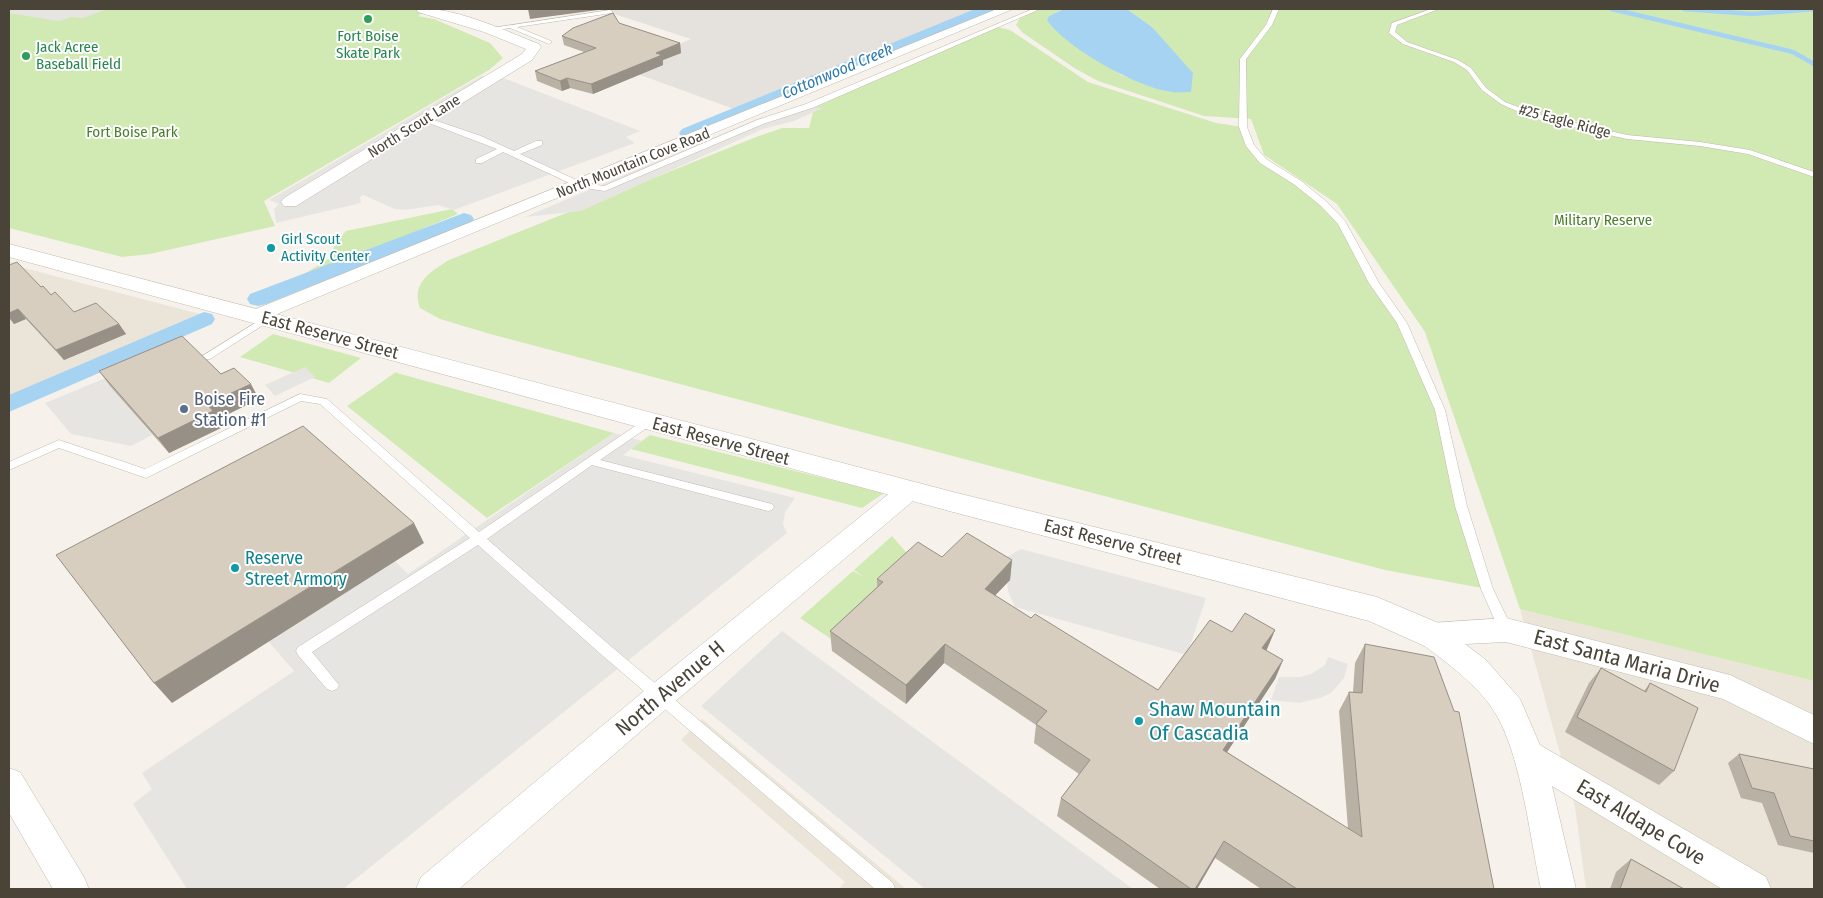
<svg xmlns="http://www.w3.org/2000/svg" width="1823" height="898" viewBox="0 0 1823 898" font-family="'Fira Sans Condensed',sans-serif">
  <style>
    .residential { fill: #eae4d9 }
    .industrial { fill: #e5e1dc }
    .green { fill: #d1eab3 }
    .parking { fill: #e7e5e2 }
    .water { fill: #a7d3f3 }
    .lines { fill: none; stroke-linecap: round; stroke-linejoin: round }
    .stream { stroke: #a7d3f3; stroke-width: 4.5 }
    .canal { fill: #a7d3f3; fill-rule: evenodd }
    .service-casing { stroke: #c2baad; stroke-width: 1 }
    .minor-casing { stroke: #c2baad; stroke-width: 1 }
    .tertiary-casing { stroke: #c2baad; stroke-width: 1 }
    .service { fill: #fff; fill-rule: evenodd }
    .minor { fill: #fff; fill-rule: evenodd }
    .tertiary { fill: #fff; fill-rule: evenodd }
    .wall { fill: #bab1a5 }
    .shaded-wall { fill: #979086 }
    .building { fill: #d8cec0; stroke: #979086 }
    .leisure-dot { fill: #2e9e5b; stroke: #fff; stroke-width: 2 }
    .culture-dot { fill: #0f9aa8; stroke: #fff; stroke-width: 2 }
    .service-dot { fill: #5c6f8a; stroke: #fff; stroke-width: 2 }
    .labels { text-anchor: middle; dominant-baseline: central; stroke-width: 4; stroke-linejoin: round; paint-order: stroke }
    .far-leisure-label { font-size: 15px; fill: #27864d; stroke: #fff }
    .far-street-label { font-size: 15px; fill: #4a4338; stroke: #fff }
    .far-park-label { font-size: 15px; fill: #497f29; stroke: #fff }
    .far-culture-label { font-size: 15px; fill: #0d838f; stroke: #fff; text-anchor: start }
    .far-water-label { font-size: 16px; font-style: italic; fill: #2c79b2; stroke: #fff }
    .street-label { font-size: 18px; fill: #4a4338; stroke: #fff }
    .service-label { font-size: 18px; fill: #4e5e75; stroke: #fff; text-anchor: start }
    .culture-label { font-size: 18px; fill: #0d838f; stroke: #fff; text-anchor: start }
    .near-street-label { font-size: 21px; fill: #4a4338; stroke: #fff }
    .near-culture-label { font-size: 21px; fill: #0d838f; stroke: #fff; text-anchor: start }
  </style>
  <rect width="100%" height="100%" fill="#f6f2eb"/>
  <path class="residential" d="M9 264 203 315 9 399Z
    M1520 609 1814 681V889H1586L1575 807Z
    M702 719 906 889H839L845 882 681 740Z"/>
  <path class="industrial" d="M608 9H977L734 109 621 68 691 39 605 11Z"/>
  <path class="green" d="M9 9H430L418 16 434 19 490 43 503 58 489 70 264 201 275 226 150 254 122 257 9 228Z
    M1037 9H1064L1049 16 1121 75 1171 92H1191L1160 37 1152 27 1127 9H1814V681L1520 609 1425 332 1337 204 1264 155 1251 119 1204 116 1098 81 1076 69 1023 33 1016 25 1020 18Z
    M997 27 1010 30 1088 82 1216 123 1243 127 1263 161 1298 183 1342 224 1402 323 1441 410 1487 589 1385 570 490 334 440 319 420 308C411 283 430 272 449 260L756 137 782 128H809L814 108 953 44Z
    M452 209 458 214 307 277 301 276 330 258 335 244 346 231Z
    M273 334 361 358 329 383 240 357Z
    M396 372 397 373 614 433 487 518 347 406Z
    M650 435 884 493 862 508 631 449Z
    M892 536 913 560 831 639 800 618 853 571 864 577 854 570Z"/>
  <path class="parking" d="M9 9H107L83 18 71 17 59 21 9 13Z
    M481 76 506 79 640 131 626 137 635 143 454 210 438 205 405 210 395 209 363 195 360 197 361 203 276 223 274 209 279 204 269 200Z
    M793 108H823L794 121 763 129 581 211 525 217 757 119Z
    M305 367 315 377 275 396 265 385Z
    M108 377 152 435 131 446 71 434 45 403Z
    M614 433 642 441 623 455 795 498 785 512 783 524 787 533 343 889H187L133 804 152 789 142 773 294 671 268 641 395 561 408 574Z
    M1021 549 1206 598 1187 655 1015 607 1008 591 1005 558Z
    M782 631 1133 889H925L701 706Z
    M1328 657 1348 664 1344 678 1331 693 1320 698 1299 703 1271 700 1279 677H1300L1311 674 1325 665Z"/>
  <path class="water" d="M1064 9H1127L1152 27 1193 73 1191 92C1185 92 1178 93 1172 92 1138 88 1066 48 1047 20L1049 16Z"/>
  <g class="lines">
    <path class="stream" d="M1612 9 1793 52 1814 64
      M1684 9 1752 14 1813 9"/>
    <path class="canal" d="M975 9H993L991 12 694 137H682L679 133 682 129Z
      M464 213 471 215 474 219 471 223 266 304 258 306 250 304 247 299 250 294Z
      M204 312 212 314 215 319 212 324 9 412V395Z"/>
    <g class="service-casing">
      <path id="service" d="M1033 9H1040L812 108 763 124 605 191 578 187 503 152 482 163H476V159L497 149 421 120 428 118 481 136 514 151 536 141H542V145L520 154 583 183 604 186 757 120 806 104Z
        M1273 9H1279L1272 25 1246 59 1247 127 1254 145 1266 159 1301 181 1327 202 1345 221 1379 283 1407 323 1445 410 1467 506 1493 589 1513 630 1511 634 1506 635 1501 634 1481 589 1455 506 1435 410 1397 323 1369 283 1338 224 1321 206 1295 185 1260 163 1246 146 1239 127 1240 59 1266 25Z
        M1431 9H1439L1397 25 1395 32 1407 42 1458 60 1471 68 1486 88 1505 102 1537 114 1627 135 1700 142 1750 150 1814 172V177L1748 154 1700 146 1627 139 1532 118 1501 104 1482 90 1467 70 1454 62 1403 44 1389 33 1392 23Z
        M610 10 612 11V13L517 27 551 41 552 42 549 44 510 28 489 31 486 29Z
        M268 315 273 318 271 320 210 359H202L201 357Z
        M300 394 327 399 479 532 647 418 652 422 651 425 600 460 772 504 774 507 772 510 768 511 592 465 487 539 613 648 893 883 895 889H875L603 656 478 545 312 652 339 685 337 689 332 691 327 689 298 655 296 651 298 647 470 538 320 404 301 401 146 478 59 448 9 470V462L59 440 145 469Z"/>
    </g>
    <g class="minor-casing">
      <path id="minor" d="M416 9C454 6 503 30 539 44L541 47 532 60 296 206H284L281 202 284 198 522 54 526 49 484 32 418 12Z
        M997 9H1013L265 319 258 321 251 319 248 315 251 311Z
        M910 481 919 484 922 490 919 496 672 704 459 889H416L421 877 650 686 901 484Z
        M1506 618 1730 675 1814 715V744L1723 699 1506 642 1465 644 1486 660 1520 699 1540 745 1766 877 1771 889H1722L1552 786 1576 889H1541C1530 839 1522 760 1497 716 1480 686 1448 664 1421 643L1417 635 1421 627 1431 623Z
        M9 768 20 772 84 877 89 889H53L9 813Z"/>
    </g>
    <g class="tertiary-casing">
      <path id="tertiary" d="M9 244 953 492 1377 597 1443 625 1448 635 1443 645 1431 649 1369 621 953 512 9 257Z"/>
    </g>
    <use href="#service" class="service"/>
    <use href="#minor" class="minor"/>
    <use href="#tertiary" class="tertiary"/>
  </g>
  <path class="wall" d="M619 23 680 43 681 53 663 60V65L593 94 570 88 562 91 537 81 535 71 584 52 564 45 562 36Z
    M9 265 41 287 74 312 119 324 126 334 64 360 26 319 14 324 9 318Z
    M99 371 221 374 259 399 218 419 223 427 169 453 110 386Z
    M942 557 1012 560 1010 580 995 595 1031 618 1158 690 1232 632 1275 630 1266 651 1283 660 1275 679 1227 752 1348 829 1339 711 1349 692H1353L1355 663 1365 644 1494 889H1261L1215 858 1197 889H1160L1057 816 1061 798 1079 774 1034 743 1036 725 944 663 906 704 832 651 830 631 877 587V579Z
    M1601 668 1644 691 1650 683 1674 771 1659 785 1565 732 1589 683Z
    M1739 754 1814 769V853L1778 845 1762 803 1741 798 1728 763Z
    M1631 859 1684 889H1610L1616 872Z"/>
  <path class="shaded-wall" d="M528 9H606L530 19Z
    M680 43 681 53 663 60V65L593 94 591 84 656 53Z
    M567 78 570 88 562 91 560 81Z
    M18 309 26 319 14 324 9 317V313Z
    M119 324 126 334 64 360 56 350Z
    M251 384 259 399 218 419 223 427 169 453 158 438 207 404Z
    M414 523 424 543 172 703 154 683Z
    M1012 560 1010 580 983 608 985 589Z
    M1275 630 1267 649 1254 668 1262 648Z
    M945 644 944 663 906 704V685Z
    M1283 660 1275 679 1216 769 1223 750Z
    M1224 841 1215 858 1197 889H1195Z"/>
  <path class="building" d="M613 13 619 23 680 43 656 53 662 55 591 84 567 78 560 81 535 71 596 48 562 36 573 28Z
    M17 262 41 287 43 286 51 295 55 292 74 312 96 303 119 324 56 350 18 309 9 313V265Z
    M182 336 221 374 234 368 251 384 207 404 213 411 158 438 99 371Z
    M303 426 414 523 154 683 56 555Z
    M967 533 1012 560 985 589 1031 618 1035 614 1158 690 1210 620 1232 632 1245 613 1275 630 1262 648 1283 660 1223 750 1362 837 1349 692 1362 693 1365 644 1434 657 1454 711 1459 712 1494 889H1297L1224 841 1195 889H1191L1061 798 1090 760 1036 724 1047 711 945 644 906 685 830 631 883 582 877 579 918 542 942 557Z
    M1601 668 1646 692 1650 683 1698 708 1674 771 1577 717Z
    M1739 754 1814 769V841L1790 836 1774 793 1752 788Z
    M1631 859 1684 889H1620Z"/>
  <g class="leisure-dot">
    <circle cx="368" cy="19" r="5"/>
    <circle cx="26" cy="56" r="5"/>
  </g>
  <g class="culture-dot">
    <circle cx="271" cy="248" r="5"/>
    <circle cx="235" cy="568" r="5"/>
    <circle cx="1139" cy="721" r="5"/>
  </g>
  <circle class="service-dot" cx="184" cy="409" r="5"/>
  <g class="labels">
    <g class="far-leisure-label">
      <text x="368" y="36">Fort Boise<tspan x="368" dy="17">Skate Park</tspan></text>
      <text x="36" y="47" text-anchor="start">Jack Acree<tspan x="36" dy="17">Baseball Field</tspan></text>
    </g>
    <g class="far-street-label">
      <text transform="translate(1565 121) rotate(15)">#25 Eagle Ridge</text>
      <text transform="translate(414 126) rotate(-32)">North Scout Lane</text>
      <text transform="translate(633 163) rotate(-22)">North Mountain Cove Road</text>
    </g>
    <g class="far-park-label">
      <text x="132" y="132">Fort Boise Park</text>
      <text x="1603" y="220">Military Reserve</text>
    </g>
    <g class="far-culture-label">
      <text x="281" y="239">Girl Scout<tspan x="281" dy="17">Activity Center</tspan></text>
    </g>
    <g class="far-water-label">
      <text transform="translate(837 71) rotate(-23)">Cottonwood Creek</text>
    </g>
    <g class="street-label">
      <text transform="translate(330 335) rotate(15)">East Reserve Street</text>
      <text transform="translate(721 441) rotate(15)">East Reserve Street</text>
      <text transform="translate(1113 542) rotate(14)">East Reserve Street</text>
    </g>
    <g class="service-label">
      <text x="194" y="399">Boise Fire<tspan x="194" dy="21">Station #1</tspan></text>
    </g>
    <g class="culture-label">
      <text x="245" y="558">Reserve<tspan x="245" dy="21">Street Armory</tspan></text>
    </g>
    <g class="near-street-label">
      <text transform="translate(1627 661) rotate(15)">East Santa Maria Drive</text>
      <text transform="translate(670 688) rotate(-40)">North Avenue H</text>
      <text transform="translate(1641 822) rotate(31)">East Aldape Cove</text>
    </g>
    <g class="near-culture-label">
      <text x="1149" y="709">Shaw Mountain<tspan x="1149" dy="24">Of Cascadia</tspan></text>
    </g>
  </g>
  <rect width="1823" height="898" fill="none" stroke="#4a4338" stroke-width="20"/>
</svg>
